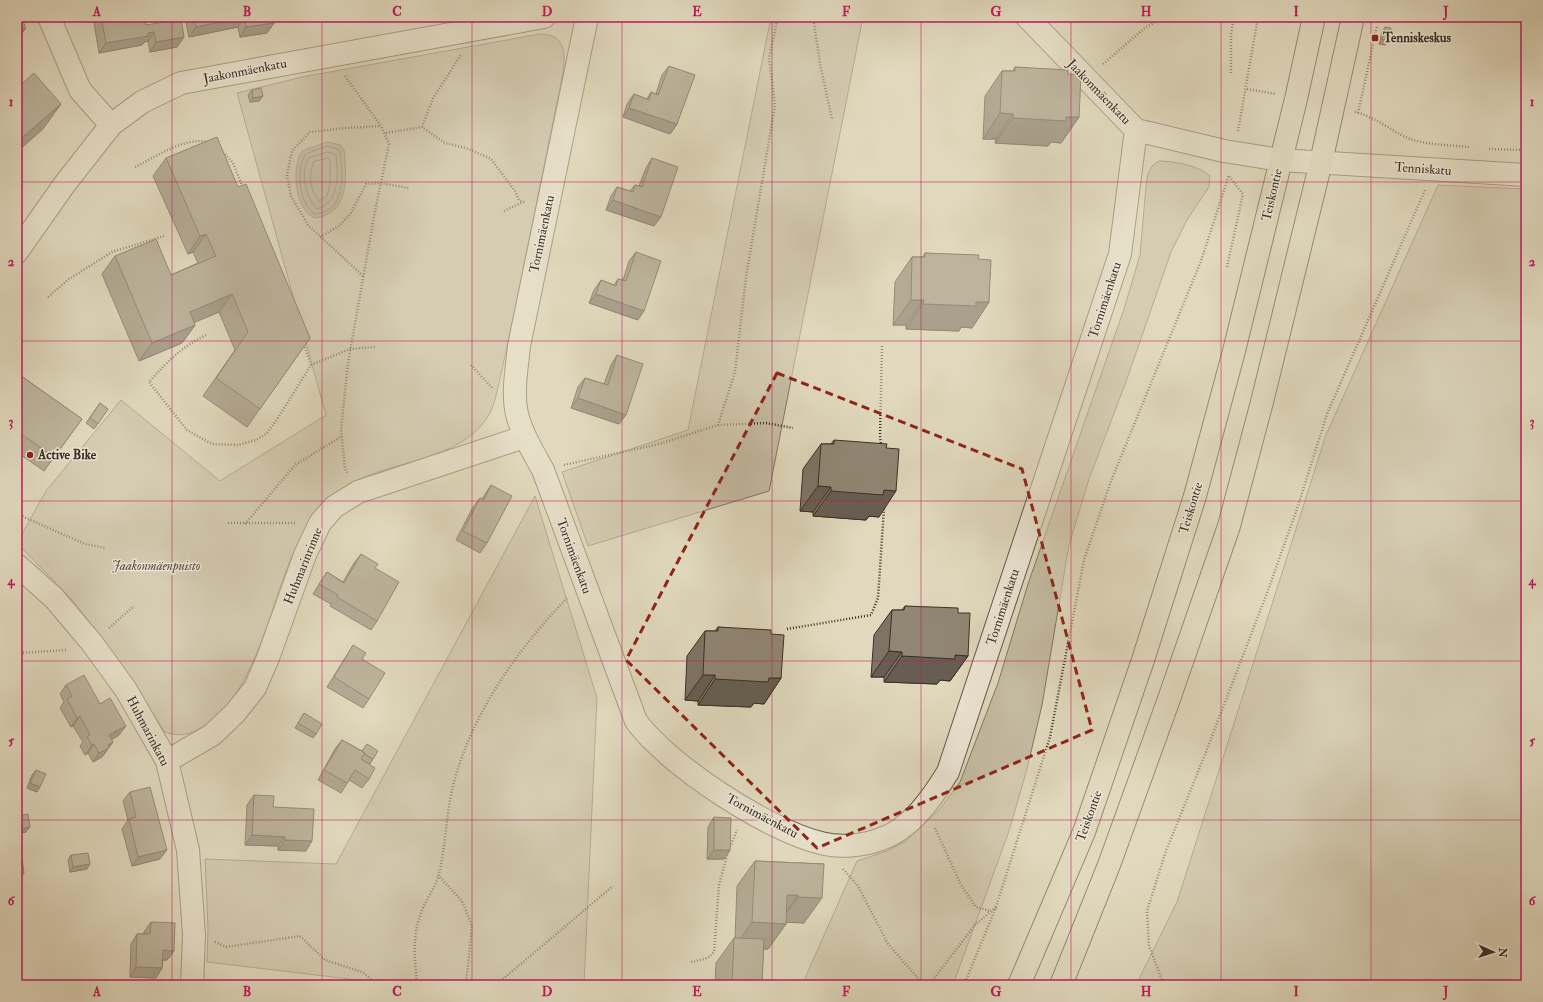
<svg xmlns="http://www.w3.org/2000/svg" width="1543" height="1002" viewBox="0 0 1543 1002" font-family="'IM FELL Double Pica',serif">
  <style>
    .green { fill: #c5bca4; stroke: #807664 }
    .water { fill: #a99f8a; stroke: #7d7262 }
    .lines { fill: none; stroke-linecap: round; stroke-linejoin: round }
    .shore { stroke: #726758; stroke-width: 1 }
    .minor-casing { stroke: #645a4b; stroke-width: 24 }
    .highway-casing { stroke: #3b2f25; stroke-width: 24 }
    .path { stroke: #3b2f25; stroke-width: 2.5; stroke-dasharray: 1 2; stroke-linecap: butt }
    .minor { stroke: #ece6d5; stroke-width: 22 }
    .highway { stroke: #e1d9be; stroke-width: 22 }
    .wall { fill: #7d7465; stroke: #3b2f25 }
    .shaded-wall { fill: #665e52; stroke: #3b2f25 }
    .building { fill: #918775; stroke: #3b2f25 }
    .marked { fill: none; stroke: #8f2418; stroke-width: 3; stroke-dasharray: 8 5; stroke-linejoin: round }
    .grid { fill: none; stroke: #c2185b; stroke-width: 1; stroke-opacity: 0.55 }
    .poi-dot { fill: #8f2418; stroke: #ece6d5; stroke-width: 1.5 }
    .labels { text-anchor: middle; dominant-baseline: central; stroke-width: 3; stroke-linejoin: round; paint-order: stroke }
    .poi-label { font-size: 13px; font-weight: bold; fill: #3b2f25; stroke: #ece6d5; text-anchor: start }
    .street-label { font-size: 13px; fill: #3b2f25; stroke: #ece6d5 }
    .park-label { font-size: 13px; font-style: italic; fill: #574b3e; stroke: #ece6d5 }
    .neatline { fill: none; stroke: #c2185b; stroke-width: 1.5 }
    .grid-label { font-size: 13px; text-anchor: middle; font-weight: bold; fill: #c2185b }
  </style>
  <rect width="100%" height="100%" fill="#e1d9be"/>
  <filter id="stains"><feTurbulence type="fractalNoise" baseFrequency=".005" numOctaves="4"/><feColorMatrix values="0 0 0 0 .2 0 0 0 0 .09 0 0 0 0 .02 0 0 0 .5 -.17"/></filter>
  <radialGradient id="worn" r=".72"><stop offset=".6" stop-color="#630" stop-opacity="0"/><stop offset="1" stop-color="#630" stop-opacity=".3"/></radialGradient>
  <path class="green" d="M771 17H863L769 491 588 546 562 472 688 430Z
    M540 34C565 34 566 53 563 73 547 150 532 227 516 304 511 328 506 351 501 374 498 386 496 400 491 411 469 457 401 460 360 479 336 489 315 510 303 533 278 579 270 632 245 678 231 705 199 746 165 732L104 641 73 601 18 544V541L46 491 121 400 220 481 326 415 237 93 302 77Z
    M1159 161C1174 161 1200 166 1210 176L1209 187 1187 220 1171 252 1127 379 1089 479 1069 545 1042 705 1027 769 1009 831 953 985H802L857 861 887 851 906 841 939 810 960 782 998 683 1028 584 1124 309 1140 255 1146 186 1148 173 1153 165Z
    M1438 185 1526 189V985H1136L1177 902 1326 435Z
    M535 496 597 698 584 985H366V981L207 962 208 929 205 859 336 864Z"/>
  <path class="water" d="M327 142 341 145 344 150C347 177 349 214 315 218 295 210 291 168 302 151Z"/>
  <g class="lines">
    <path class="shore" d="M327 146 338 149 340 152C343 174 346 212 315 214 299 205 295 168 306 154Z
      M328 152 336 155C338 174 340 203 317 209 306 197 299 172 309 158Z
      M328 158 330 160V184L327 196 319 201C310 191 308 174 314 162Z"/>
    <g class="minor-casing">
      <path id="minor" d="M49 17 80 90 111 125
        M587 17 519 346C517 368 512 393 517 414 522 434 533 452 543 470L636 721C668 765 767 830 821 843 839 848 863 846 881 839 911 829 932 798 948 772L1120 254 1136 130
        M1027 17 1136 130 1224 151 1280 160 1526 175
        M17 252 64 185 111 125 142 102 181 83 544 17
        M17 565 54 598 92 643 126 690 167 761 188 850 194 935 192 985
        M167 761 212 735 235 713 255 688 268 658 305 555 320 523 334 507 358 492 524 437"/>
    </g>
    <g class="highway-casing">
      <path id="highway" d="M1019 985 1084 832 1143 660 1195 496 1234 351 1296 99 1314 17
        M1061 985 1109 865 1169 699 1229 526 1262 402 1321 162 1353 17"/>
    </g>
    <path class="path" d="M813 17 821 69 832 119
      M1103 64 1146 27 1165 17
      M1231 73V34L1234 17
      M345 76 381 126 389 144 375 211 348 363 341 430 345 469 348 474
      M1247 89 1276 94
      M1355 112C1375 116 1393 133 1413 140 1430 145 1451 145 1469 147
      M1358 113 1377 26
      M422 127 433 98 461 55
      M1238 131 1258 17
      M386 133 422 127 445 143 469 149 491 159 515 191 519 200 526 203
      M1489 149 1526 150
      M221 150 233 163 243 188
      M135 167C158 156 183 137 209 142
      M504 211 523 202
      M320 237 339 226 351 213 366 184 380 183 409 188
      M1227 267 1243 194 1229 176
      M363 276 308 225 291 196 287 175 292 151 310 132 346 128 381 126
      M48 297 69 279 112 252 164 236
      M206 335C180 348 168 361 149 382L187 430 212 444 238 445 256 440 266 434 276 421 311 365 304 344
      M311 365 350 349 375 347
      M471 365 493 389
      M718 425 766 423 793 428
      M881 446 880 436 882 345
      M564 465 659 444 718 425 735 372 746 277 775 105 769 58 778 17
      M17 467 24 472
      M17 514 85 544 106 548
      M228 523H295
      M245 524 295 465 342 436
      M109 628 134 606
      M787 629 871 615 878 598 884 508
      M17 653 68 650
      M935 828 961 885 976 907 990 911
      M730 847 737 830
      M843 869 858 886 888 944 924 985
      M438 875 462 901 472 926 466 985
      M215 942 226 947 300 936 325 960 362 972 379 985
      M691 962 708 958 714 952 719 885 728 852
      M417 985C415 962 412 938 420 916 424 902 435 889 439 874 446 844 446 812 454 782 473 712 517 650 567 598
      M496 985 613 886
      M929 985 975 925 996 907
      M964 985 996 907 1050 737 1084 560 1111 481 1201 261 1229 175
      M1164 985 1149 946 1147 911 1166 851 1204 757 1267 593 1298 506 1327 414 1425 190"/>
    <use href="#minor" class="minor"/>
    <use href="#highway" class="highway"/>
  </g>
  <path class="wall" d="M98 17H145L146 25 177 47 150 52 148 41 144 42 142 45 99 53 94 23Z
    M185 17H273L274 23 267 33 240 37 238 27 189 37Z
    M1385 27V45L1379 44 1382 32Z
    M669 66 677 124 670 134 623 117 627 104 634 94 647 99 651 92 656 94 662 75Z
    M1015 67 1068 74 1079 117 1061 143 1051 142 1048 146 995 143 996 139H983L985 96 1002 71H1013Z
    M252 90 263 96 259 101 250 102 248 95Z
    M166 158 238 187 310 338 247 427 203 396 235 350 219 312 194 322 195 325 182 343 139 361 102 274 115 256 171 275 198 263 193 252 188 254 153 176Z
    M652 158 654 226 606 210 611 196 617 187 630 191 635 185 639 186 646 168Z
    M636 252 638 320 589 303 594 290 601 280 614 285 618 279 623 280 629 261Z
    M925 253 978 259 989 302 972 328 961 327 959 331 906 329V325H893L895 282 912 257H923Z
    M617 355 619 424 571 408 578 387 585 378 604 384 611 365Z
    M17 373 82 419 44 471 17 452Z
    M100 403 108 409 94 429 86 423Z
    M834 440 879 517 869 516 866 520 813 516V512L800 511 803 469 821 444H831Z
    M491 485 487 543 480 553 456 540 473 507 480 498 482 499Z
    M361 554 375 568 377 621 371 630 330 606 331 604 313 594 327 572 343 582 354 563Z
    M905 606 958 613 968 656 950 681 940 680 937 684 884 682V677H871L874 635 892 610H902Z
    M718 627 771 634 781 678 764 704 754 703 751 707 698 705V701L685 700 687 656 705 631H715Z
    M353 645 362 659 369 699 363 708 327 687 347 655Z
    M66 685 100 704 119 735 111 740 113 742 102 757 93 762 88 753 85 755 80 746 83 742 73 726 71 727 60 708 64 702 60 694Z
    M304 713 316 734 313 738 295 728Z
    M342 740 362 751 367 744 373 759 370 764 361 759 369 779 362 788 349 780 341 793 318 780 335 749Z
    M36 770 37 792 27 788 32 775Z
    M130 792 160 859 132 866 122 829 128 820 123 801Z
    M254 795 273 807 306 851 278 850V846L245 845 247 805Z
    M18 816 26 832 17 834V817Z
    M714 817 730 850 724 859H707L708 827Z
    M71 855 87 869 70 872 68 860Z
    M755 861 824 864 804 923 786 922V924L768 949H763L762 985H715L716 963 734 938H735L737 886Z
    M151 922 174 951 167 960H163L162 968 156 978 130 977 131 944 137 934H144V932Z"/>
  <path class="shaded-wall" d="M244 17 238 27 189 37 196 27Z
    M280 17H287L279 18Z
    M331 17H346L329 20Z
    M274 23 267 33 240 37 246 27Z
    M26 28 22 33 17 35V31Z
    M154 32 148 41 144 42 142 45 99 53 106 43 148 33Z
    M184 37 177 47 150 52 156 42Z
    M1382 39 1388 41 1385 45 1379 44Z
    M263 96 259 101 250 102 253 98Z
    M61 104 43 129 17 152V142Z
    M629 108 677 124 670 134 623 117Z
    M1000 113 1013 114 996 139H983Z
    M1066 117H1079L1061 143 1051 142 1048 146 995 143 1013 118Z
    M613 200 661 217 654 226 606 210Z
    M206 234 193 252 188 254 200 236Z
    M232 294 219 312 177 330 190 312Z
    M596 294 644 311 638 320 589 303Z
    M911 300H924L906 325H893Z
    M976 302H989L972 328 961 327 959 331 906 329 923 304Z
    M195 325 182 343 139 361 152 343Z
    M578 398 626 415 619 424 571 408Z
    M818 486 831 487 813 512 800 511Z
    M884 490 896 491 879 517 869 516 866 520 813 516 831 491Z
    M889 651 902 652 884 677H871Z
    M955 655 968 656 950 681 940 680 937 684 884 682 902 656Z
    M703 675H715L698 701 685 700Z
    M769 678H781L764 704 754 703 751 707 698 705 715 679Z
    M80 716 73 726 71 727 77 718Z
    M126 726 119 735 103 745 109 735Z
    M113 742 102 757 93 762 99 753 108 745Z
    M94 744 88 753 85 755 92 745Z
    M30 783 40 787 37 792 27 788Z
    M30 827 26 832 17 834 20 829Z
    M252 835 285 837 278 846 245 845Z
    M285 840 312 841 306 851 278 850Z
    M167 850 160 859 132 866 138 857Z
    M714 850H730L724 859H707Z
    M90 864 87 869 70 872 73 867Z
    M24 873 18 883H17V874Z
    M787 895H798L780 921Z
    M798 897 822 898 804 923 780 922Z
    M752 922 786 924 768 949 734 948Z
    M163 950 174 951 167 960H156Z
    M136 967 162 968 156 978 130 977Z"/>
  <path class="building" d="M17 17H21L26 28 17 31Z
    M101 17H145L146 25 181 19 184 37 156 42 154 32 148 33V36L106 43Z
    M194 17H273L274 23 246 27 244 17 196 27Z
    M1385 27 1391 28 1388 41 1382 39Z
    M669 66 695 75 677 124 629 108 634 94 649 100 651 92 658 95Z
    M1015 67 1068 70V74L1081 75 1079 117H1066V121L1013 118V114L1000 113 1002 71H1015Z
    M34 73 61 104 17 142V88Z
    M261 88 263 96 253 98 252 90Z
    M217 137 238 187 246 184 310 338 260 409 216 378 248 332 232 294 190 312 195 325 152 343 115 256 156 239 171 275 216 256 206 234 200 236 166 158Z
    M652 158 678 167 661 217 613 200 617 187 633 192 635 185 642 187Z
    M636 252 661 261 644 311 596 294 601 280 616 286 618 279 626 281Z
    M925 253 979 255 978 259 991 260 989 302H976V306L923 304 924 300H911L912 257H925Z
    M617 355 643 364 626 415 578 398 585 378 608 385Z
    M17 373 82 419 54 457 17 431Z
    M100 403 108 409 98 424 90 418Z
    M834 440 887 444 886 448 899 449 896 491 884 490 883 495 831 491V487L818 486 821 444H834Z
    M491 485 512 496 487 543 463 531 480 498 484 500Z
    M361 554 378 564 375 568 399 582 377 621 337 597 338 595 319 584 327 572 344 583Z
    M905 606 958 608V613H970L968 656 955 655V659L902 656V652L889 651 892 610H904Z
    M718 627 771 630V634L784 635 781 678H769L768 682 715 679V675H703L705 631H718Z
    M353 645 366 653 362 659 385 673 369 699 334 677Z
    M84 675 100 704 110 698 126 726 109 735 113 742 108 745 109 748 99 753 94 744 92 745 87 737 90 735 80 716 77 718 67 699 72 696 66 685Z
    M304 713 322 724 316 734 298 723Z
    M342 740 365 753 361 759 375 768 369 779 355 770 347 783 324 770Z
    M367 744 378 751 373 759 364 754 365 753 362 751Z
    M36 770 46 774 40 787 30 783Z
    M150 787 167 850 138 857 129 819 136 817 130 792Z
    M254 795 274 796 273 807 314 809 312 841 285 840V837L252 835Z
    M28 814 30 827 20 829 18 816Z
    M714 817 731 818 730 850H714Z
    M17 844H20L24 873 17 874Z
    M88 853 90 864 73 867 71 855Z
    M755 861 824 864 822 898 798 897V895H787L786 924 752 922Z
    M151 922 175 923 174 951 163 950 162 968 136 967 137 934H150Z
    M734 938 764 939 762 985H732Z
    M249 982 274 985H248Z"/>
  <path d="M0 0H1543V1002H0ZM777 373 1022 469 1092 730 817 848 626 660Z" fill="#e1d9be" fill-opacity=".55" fill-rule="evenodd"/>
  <path class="marked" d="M777 373 1022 469 1092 730 817 848 626 660Z"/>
  <path class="grid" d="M172 17V985M322 17V985M472 17V985M622 17V985M772 17V985M921 17V985M1071 17V985M1221 17V985M1371 17V985M17 182H1526M17 341H1526M17 501H1526M17 661H1526M17 820H1526"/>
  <g class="poi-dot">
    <rect x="1371" y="34" width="8" height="8" rx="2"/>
    <circle cx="30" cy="455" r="4"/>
  </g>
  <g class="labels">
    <g class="poi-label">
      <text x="1383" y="38">Tenniskeskus</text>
      <text x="38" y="455">Active Bike</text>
    </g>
    <g class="street-label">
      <text transform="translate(245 71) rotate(-11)">Jaakonmäenkatu</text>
      <text transform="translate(1099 92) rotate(46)">Jaakonmäenkatu</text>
      <text transform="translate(1423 169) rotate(4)">Tenniskatu</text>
      <text transform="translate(1272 195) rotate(-77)">Teiskontie</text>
      <text transform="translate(542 234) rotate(-78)">Tornimäenkatu</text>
      <text transform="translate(1105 300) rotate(-72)">Tornimäenkatu</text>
      <text transform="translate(1191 508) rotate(-73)">Teiskontie</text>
      <text transform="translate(574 556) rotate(70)">Tornimäenkatu</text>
      <text transform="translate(303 566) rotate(-68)">Huhmarinrinne</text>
      <text transform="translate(1003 607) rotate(-72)">Tornimäenkatu</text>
      <text transform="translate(148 731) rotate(62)">Huhmarinkatu</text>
      <text transform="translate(762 816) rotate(28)">Tornimäenkatu</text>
      <text transform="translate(1089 816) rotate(-70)">Teiskontie</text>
    </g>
    <g class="park-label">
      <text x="156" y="566">Jaakonmäenpuisto</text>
    </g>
  </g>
  <rect width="1543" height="1002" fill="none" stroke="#e1d9be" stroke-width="44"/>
  <g transform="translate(1493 952) rotate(93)" stroke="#ece6d5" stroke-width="3" paint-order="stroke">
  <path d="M0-3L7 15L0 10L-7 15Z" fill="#3b2f25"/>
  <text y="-6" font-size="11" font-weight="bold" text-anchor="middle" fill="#3b2f25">N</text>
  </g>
  <rect x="22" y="22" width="1499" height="958" class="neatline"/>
  <g class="grid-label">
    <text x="97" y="16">A</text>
    <text x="247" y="16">B</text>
    <text x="397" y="16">C</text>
    <text x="547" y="16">D</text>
    <text x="697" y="16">E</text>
    <text x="846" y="16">F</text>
    <text x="996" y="16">G</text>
    <text x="1146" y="16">H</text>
    <text x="1296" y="16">I</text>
    <text x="1446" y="16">J</text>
    <text x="11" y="106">1</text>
    <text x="1532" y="106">1</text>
    <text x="11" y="266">2</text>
    <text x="1532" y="266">2</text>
    <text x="11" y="426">3</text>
    <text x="1532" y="426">3</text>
    <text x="11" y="585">4</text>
    <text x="1532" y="585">4</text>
    <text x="11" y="745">5</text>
    <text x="1532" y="745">5</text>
    <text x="11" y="905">6</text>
    <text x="1532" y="905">6</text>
    <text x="97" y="996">A</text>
    <text x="247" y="996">B</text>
    <text x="397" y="996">C</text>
    <text x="547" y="996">D</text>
    <text x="697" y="996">E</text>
    <text x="846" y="996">F</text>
    <text x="996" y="996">G</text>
    <text x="1146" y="996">H</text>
    <text x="1296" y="996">I</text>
    <text x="1446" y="996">J</text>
  </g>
  <rect width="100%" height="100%" filter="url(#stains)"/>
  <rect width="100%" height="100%" fill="url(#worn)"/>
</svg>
